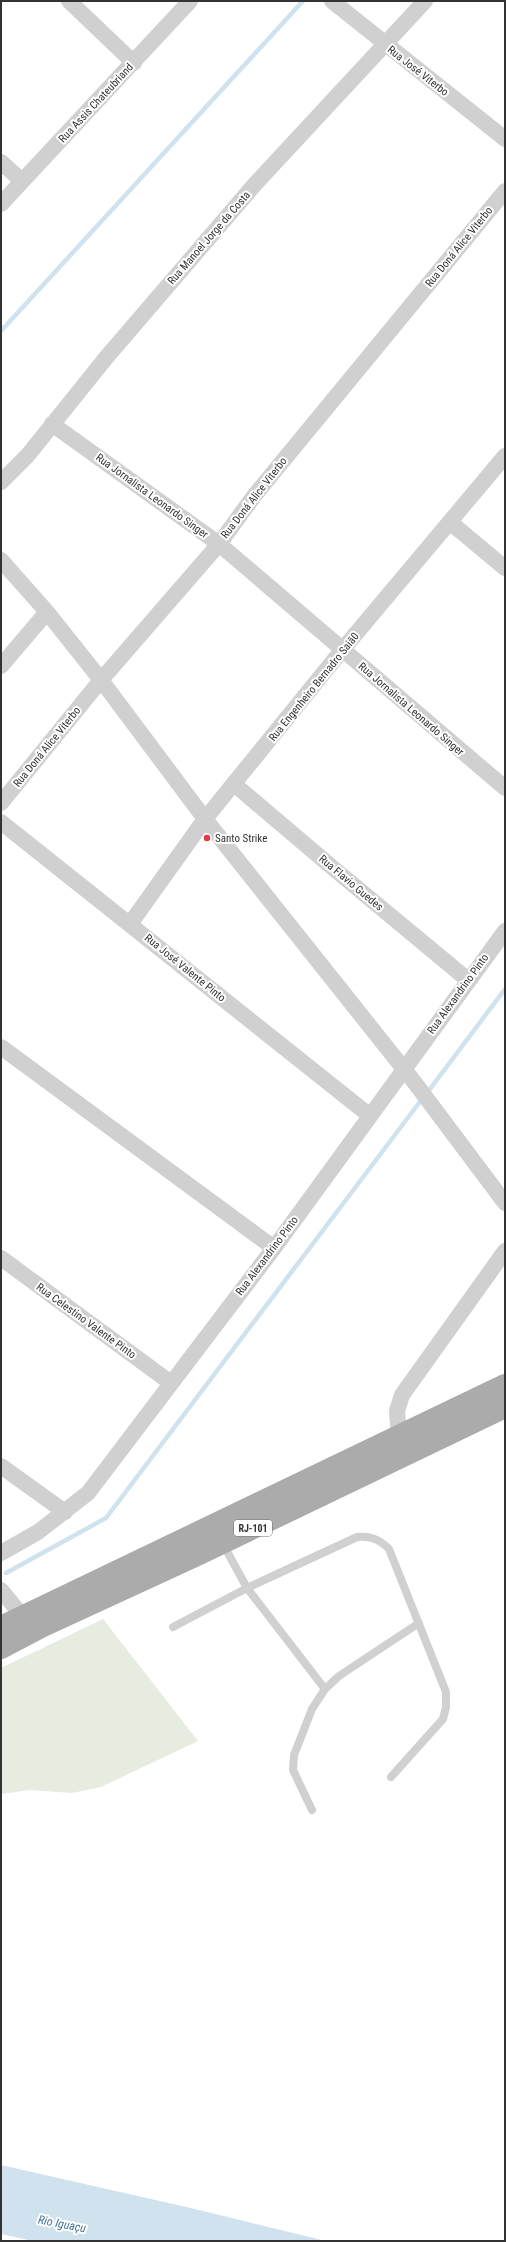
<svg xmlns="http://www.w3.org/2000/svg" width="506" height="2242" viewBox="0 0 506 2242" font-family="'Roboto Condensed',sans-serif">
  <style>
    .green { fill: #e6ecdf }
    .water { fill: #cfe2ee }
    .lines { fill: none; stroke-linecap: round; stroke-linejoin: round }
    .stream { stroke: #cfe2ee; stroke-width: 4.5 }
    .lane { stroke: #d0d0d0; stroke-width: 8 }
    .street { stroke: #d0d0d0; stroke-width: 16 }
    .primary { stroke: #ababab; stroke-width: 22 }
    .poi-dot { fill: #e63946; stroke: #fff; stroke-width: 1.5 }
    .labels { text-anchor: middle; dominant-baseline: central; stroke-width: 4; stroke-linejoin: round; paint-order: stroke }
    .shield { fill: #fff; stroke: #707070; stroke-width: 1 }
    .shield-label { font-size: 10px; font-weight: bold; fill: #333 }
    .street-label { font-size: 11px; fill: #333; stroke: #fff }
    .poi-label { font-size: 11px; fill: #333; stroke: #fff; text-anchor: start }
    .water-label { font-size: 12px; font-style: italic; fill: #3f7597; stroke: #fff }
  </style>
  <rect width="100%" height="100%" fill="#fff"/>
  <path class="green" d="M103 1619 198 1741 101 1787 72 1793 30 1790 1 1794V1668Z"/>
  <path class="water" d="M1 2165 195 2209 326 2241H33L1 2234Z"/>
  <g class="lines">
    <path class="stream" d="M1 331 303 1
      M427 1093 505 989
      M6 1573 106 1518 422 1099"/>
    <path class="lane" d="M223 1544 247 1588 325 1689
      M173 1627 247 1588 357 1537C371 1536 379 1539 389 1549L446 1692V1707L443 1719 391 1777
      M312 1810 293 1770 294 1755 312 1709 325 1689 339 1676 419 1623"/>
    <path class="street" d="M69 1 134 63
      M332 1 505 139
      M1 162 22 181
      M1 204 190 1
      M52 424 219 544 505 788
      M1 482 28 455 105 359 256 183 425 1
      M451 523 505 568
      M1 560 47 612 101 680 205 819 415 1083 505 1203
      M1 666 47 612
      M234 784 333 868 468 980
      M1 803 101 680 219 544 254 496 505 191
      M1 822 369 1115
      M130 924 205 819 343 649 505 456
      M1 1047 274 1248
      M1 1258 171 1383
      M399 1436 397 1411 402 1395 505 1251
      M1 1466 65 1512
      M1 1553 38 1532 88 1493 274 1248 505 931
      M1 1590 23 1617"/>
    <path class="primary" d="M1 1627 505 1385
      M1 1648 43 1626 195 1556 505 1407"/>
  </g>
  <circle class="poi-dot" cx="207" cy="838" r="4"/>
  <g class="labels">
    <rect class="shield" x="234" y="1520" width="38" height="16" rx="3"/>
    <g class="shield-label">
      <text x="253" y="1528">RJ-101</text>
    </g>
    <g class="street-label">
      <text transform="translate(418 71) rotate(38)">Rua José Viterbo</text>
      <text transform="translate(96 103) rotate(-47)">Rua Assis Chateubriand</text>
      <text transform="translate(209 238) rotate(-49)">Rua Manoel Jorge da Costa</text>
      <text transform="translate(459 247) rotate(-51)">Rua Doná Alice Viterbo</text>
      <text transform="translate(152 496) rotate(36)">Rua Jornalista Leonardo Singer</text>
      <text transform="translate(254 498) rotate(-52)">Rua Doná Alice Viterbo</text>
      <text transform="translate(314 687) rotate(-51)">Rua Engenheiro Bernadro Saiā0</text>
      <text transform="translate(411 709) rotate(41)">Rua Jornalista Leonardo Singer</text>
      <text transform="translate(47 747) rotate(-51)">Rua Doná Alice Viterbo</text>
      <text transform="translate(351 883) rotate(40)">Rua Flavio Guedes</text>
      <text transform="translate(185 968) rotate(39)">Rua José Valente Pinto</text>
      <text transform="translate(458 994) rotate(-54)">Rua Alexandrino Pinto</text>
      <text transform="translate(267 1256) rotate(-53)">Rua Alexandrino Pinto</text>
      <text transform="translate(86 1321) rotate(36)">Rua Celestino Valente Pinto</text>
    </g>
    <g class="poi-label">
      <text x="215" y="838">Santo Strike</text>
    </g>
    <g class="water-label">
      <text transform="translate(62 2224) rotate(11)">Rio Iguaçu</text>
    </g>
  </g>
  <rect width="506" height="2242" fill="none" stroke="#333333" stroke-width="4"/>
</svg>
